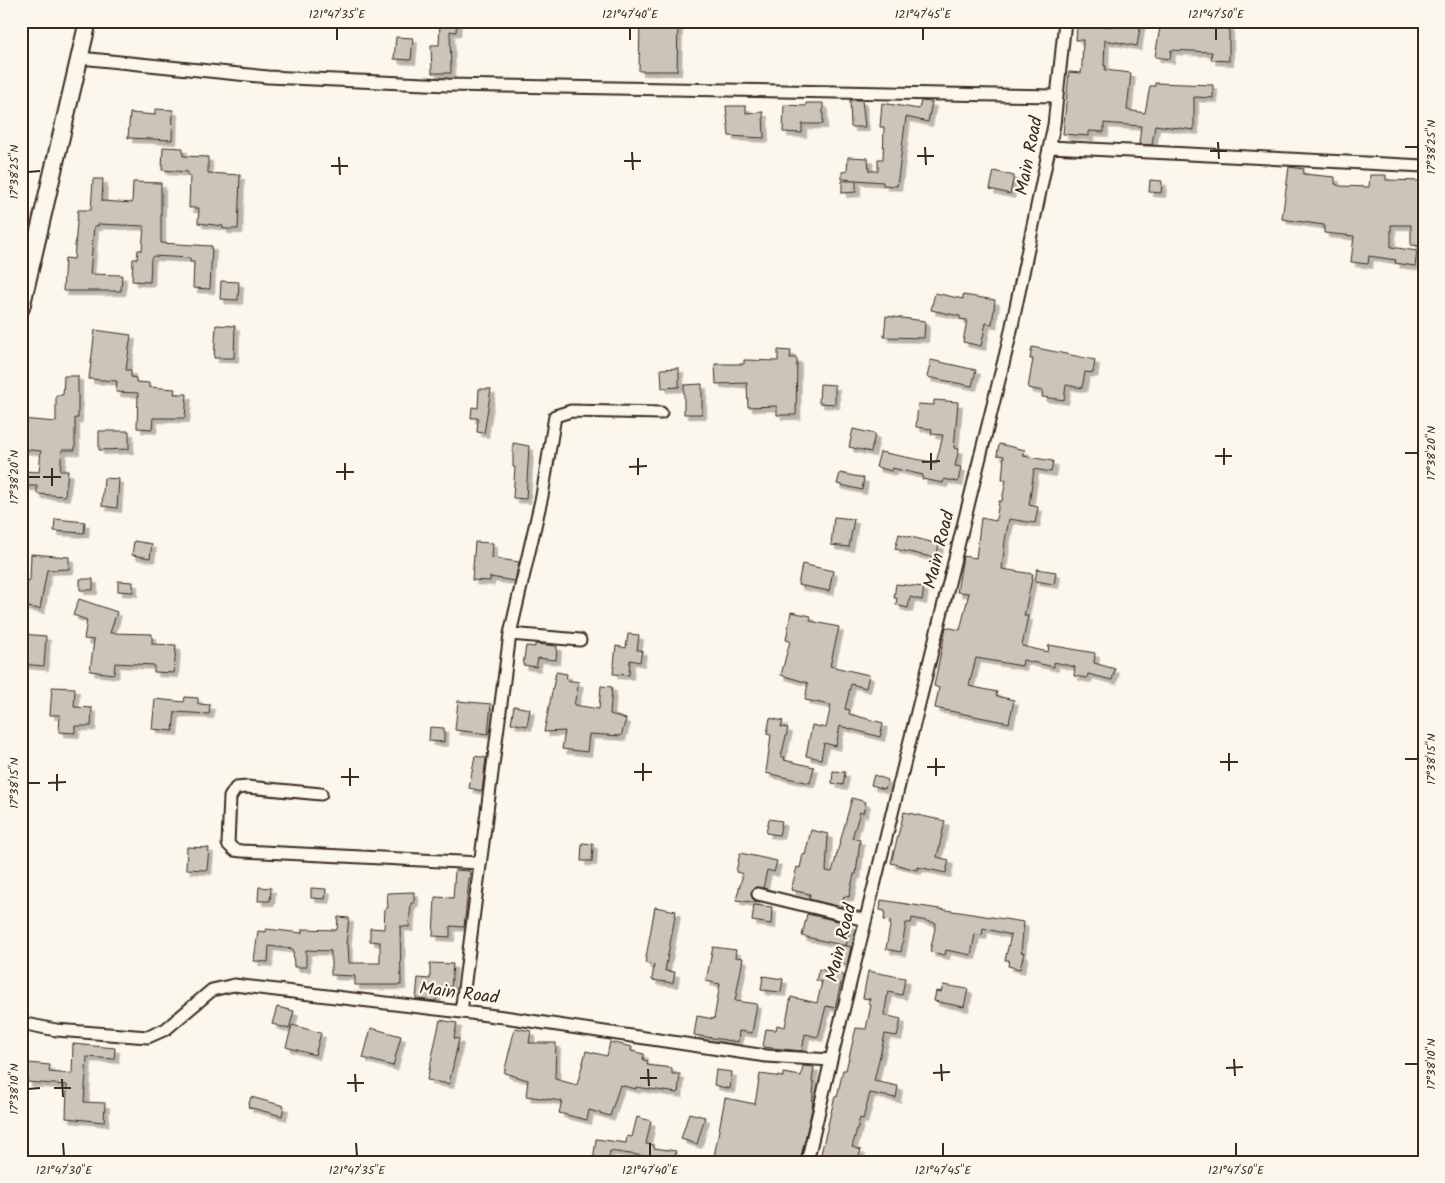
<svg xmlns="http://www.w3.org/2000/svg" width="1445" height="1183" viewBox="0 0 1445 1183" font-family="Kalam,sans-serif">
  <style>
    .building { fill: #ccc4b9; stroke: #3b2a1e; filter: url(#shadow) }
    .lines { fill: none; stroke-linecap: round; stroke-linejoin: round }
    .street-casing { stroke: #3b2a1e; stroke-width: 15 }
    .secondary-casing { stroke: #3b2a1e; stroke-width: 20 }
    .street { stroke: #fbf7ec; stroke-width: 11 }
    .secondary { stroke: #fbf7ec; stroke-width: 16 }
    .ticks { fill: none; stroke: #3b2a1e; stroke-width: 2 }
    .labels { text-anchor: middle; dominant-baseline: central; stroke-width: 4.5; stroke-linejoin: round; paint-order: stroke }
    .street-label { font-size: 18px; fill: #3b2a1e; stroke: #fbf7ec }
    .neatline { fill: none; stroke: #3b2a1e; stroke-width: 2 }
    .ticks-label { font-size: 12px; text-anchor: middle; fill: #3b2a1e }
  </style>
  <defs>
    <filter id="shadow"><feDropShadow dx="4.5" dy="4.5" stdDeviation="0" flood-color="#0004"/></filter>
  </defs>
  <rect width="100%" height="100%" fill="#fbf7ec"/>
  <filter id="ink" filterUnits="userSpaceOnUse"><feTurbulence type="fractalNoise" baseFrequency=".02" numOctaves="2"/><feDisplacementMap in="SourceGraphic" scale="10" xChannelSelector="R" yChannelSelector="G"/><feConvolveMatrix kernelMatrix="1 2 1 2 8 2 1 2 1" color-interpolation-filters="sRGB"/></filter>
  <g filter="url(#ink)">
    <path class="building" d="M440 21H457L456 32 450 31 451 73H432L431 45H439Z
      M640 21H678L677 71H639Z
      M1125 21H1141L1137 46 1105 40 1104 66H1106L1105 70 1131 73 1127 110 1145 113 1150 86H1155V83L1213 85V98L1194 97V130L1155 125 1152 145 1139 144 1141 126 1104 123V132L1089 131V136L1063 134 1069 72 1081 73 1082 65 1083 40H1076L1077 25 1124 27Z
      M1161 21H1229V61L1211 60 1212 52 1171 50 1170 59 1155 57Z
      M396 37 413 38 411 60 394 59Z
      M850 100H862L865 127H851Z
      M921 101 932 102 928 122 906 117 897 186 883 185V182L842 179V172L847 171 848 157 868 158 869 171H878V159H883L884 127H880L882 103 919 109Z
      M806 103H823V124H802V133L783 132 784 105 806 106Z
      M726 106H746V113L763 112 764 138 729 136Z
      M155 109 173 110 172 140 128 138 130 113 155 115Z
      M163 147 183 148V156L208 157V173L240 175 238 229H223V226L198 223 199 208H189L190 175H187L188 172 162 170Z
      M1289 167 1304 169 1303 174 1335 177V184L1340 186 1369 187 1370 175H1386V180L1422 181 1424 246 1411 245V225H1391V247L1417 251 1415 266 1395 263 1396 260 1369 256 1368 264 1351 262 1354 236 1324 233V225L1282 219Z
      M994 171 1014 176 1010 194 990 189Z
      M93 179H103L102 201 132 203 133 182 161 183V243L212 246 210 289 193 288 194 262H190V258L153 256 151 258 150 282 132 281 133 259H137L138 250H142L144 226 98 224V226H94L90 274 122 275 121 291H63L65 258 74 259 78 210H91Z
      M1150 180 1162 181 1161 193 1149 192Z
      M842 181H856V192L842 193Z
      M221 281 239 282 238 300 220 299Z
      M935 293 963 299V295L995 300 992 324 986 323 981 346 963 342 967 320 960 319V316L931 310Z
      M886 316 925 321 924 338 884 337Z
      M216 325 235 326 234 358H214Z
      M95 330 131 335 126 370H131V377L136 378V382L149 383V387L175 389 174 394H187L185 418H153L152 429 137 428 138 393 116 392 117 381 89 379Z
      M1032 347 1095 360 1093 373 1085 372 1082 388 1066 385 1064 400 1042 397 1043 391 1028 388 1033 359H1030Z
      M778 350 791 351 790 358H797L796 415H777V406L748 407 747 383 716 384 715 364H744V360L778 361Z
      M931 360 976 370 972 386 927 377Z
      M679 368V387L662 388 661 369Z
      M64 376H78V418H75V450H62L60 471H68L65 496 37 494V486H22L23 471 39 472 41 451 21 449V419L56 422V395H63Z
      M702 384V414H684V385Z
      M820 384 835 385V404L819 403Z
      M479 389H491L484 433 477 432 478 418H471L472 407 478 408Z
      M934 400 958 402 954 448 959 449 955 466 961 467 958 482 944 479 943 483 922 479 923 475 892 468V471L876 467 880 452 936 463 943 435 931 434 932 429 916 427 918 404 934 405Z
      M853 429 875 434 871 452 849 447Z
      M99 431H129V449L99 450Z
      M513 443 529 446 526 499 513 498 515 467H513Z
      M999 444 1025 450 1023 456 1053 461 1051 472 1034 469 1029 505 1038 507 1035 523 1009 519 1005 541 1002 569 1033 574 1024 616H1028L1022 646 1048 652 1049 645 1095 653 1094 663 1115 669 1112 680 1088 674 1087 678 1074 676 1075 667 1054 662V667L1023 660 1022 666 976 658 969 686 997 692 996 696 1014 700 1009 723 935 708 939 688 934 686 946 627 960 630 969 593 957 592 963 556 976 558 981 518 996 521 999 501H1002L1006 480H1002L1004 456 997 455Z
      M840 473 864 478 862 490 837 484Z
      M104 478 119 479 117 508 102 506Z
      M834 517 854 519 849 547 831 545Z
      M55 519 85 522 84 533 54 531Z
      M899 534 939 544 936 558 895 549Z
      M134 541 152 544 150 558 132 555Z
      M475 542 493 543 492 558 519 562 515 581 490 577V581L472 580Z
      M31 554 69 557V569L47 570 40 609 22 606 26 580 30 581Z
      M802 564 833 571 829 591 798 585Z
      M1037 569 1056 572 1054 584 1035 581Z
      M80 579H93V590H80Z
      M118 581 133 582V592L118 591Z
      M896 584 924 587 922 600 910 597 908 608 896 605 897 598H894Z
      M79 599 117 612 110 633 152 634V644L176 645 174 673 154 672V665L115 663 114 674 90 671 94 640 84 639 87 620 73 615Z
      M791 612 811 616 810 621 839 627 830 666 869 675 866 688 851 684 845 709 850 710 849 714 883 723 880 737 840 726 836 746 824 743 821 759 806 756 812 725 826 728 831 705 805 700 808 683 781 675 790 641 786 640Z
      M21 634 46 636 44 666 21 664Z
      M628 634 639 635 637 650H642L640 662 630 660 629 675 613 674 616 646 626 648Z
      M535 644 557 646 556 660 538 658 536 667 523 665 526 646 535 647Z
      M556 672 567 674 566 680 579 682 574 705 599 709 601 686 612 687 610 714 626 719 621 736 589 734 587 752 562 749 565 731 544 732Z
      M52 687 75 688 74 707 92 708 91 726H75V733L59 732 60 715H50Z
      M185 697 198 698V704L210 705 209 714 175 712 173 731 152 729 155 699 184 702Z
      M458 701 491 704 488 734 455 730Z
      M514 706 530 709 527 726 511 723Z
      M770 718 783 721 781 727 788 728 781 757H785L784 760 814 767 810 783 766 773 771 735 767 734Z
      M430 727 444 728V742L429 741Z
      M475 756 486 758 482 791 469 788Z
      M833 771 845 772 843 785 832 783Z
      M874 775 888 780 885 789 871 785Z
      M852 798 866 802 863 813 860 812 852 838 860 840 856 874H854L849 897 844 896 841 907 809 899 810 894 791 890 797 867 800 868 803 854 805 855 811 830 828 834 826 871 832 872Z
      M904 812 945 821 937 857 949 860 946 873 918 867 917 870 891 863Z
      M769 819 782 821 779 835 766 833Z
      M582 843 593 844 592 861H581Z
      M187 847 209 848 207 870 186 869Z
      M740 853 777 861 774 872 767 870 763 888 755 887 751 892 753 899 760 903 736 900 743 874 736 872Z
      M455 870 470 871 464 927 450 926V937L433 936 435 897 453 898Z
      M259 887 271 888 270 901H258Z
      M311 888 326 889 325 899 311 898Z
      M414 892V903H411L409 927 400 926 401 985H355V976L331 975V951L306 950V967H294L293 949 269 946 268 962 254 961 258 931 266 932V929L302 933V929L337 930 338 917 349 918 346 944H348L349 963H380V942L370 941V928L384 929 385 908H388L387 893Z
      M881 900 1024 922 1021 952 1024 953 1020 969 1008 966 1009 960H1005L1011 935 983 928 982 935 975 934 971 955 946 950 945 955 930 952 936 923 912 918 911 923H906L901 952 886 949 891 921 884 920 885 911 880 910Z
      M754 905 772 907 771 924 752 921Z
      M655 907 676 911 665 971 675 972 673 983 652 980 654 965 645 963Z
      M807 914 851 924 846 946 802 936Z
      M843 945 851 947 847 964 839 962Z
      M713 947 736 950 735 957 743 958 735 1001 757 1004 752 1033 739 1031 738 1042 694 1035 697 1016 714 1019 720 984 706 981Z
      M430 963 453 964 451 989 437 988 436 1001 416 999 418 978 430 979Z
      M819 969 843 975 835 1008 826 1006 818 1037 805 1034 802 1051 763 1047 766 1029 776 1030 777 1025 785 1027 791 997 817 1003 822 982 816 980Z
      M868 971 905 978 902 995 888 992 884 1015 901 1019 897 1036 885 1034 874 1081 898 1086 896 1098 870 1093 863 1119 860 1118 852 1147 861 1150 858 1159 853 1158 852 1162 839 1159 838 1162H819L835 1096 837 1097 843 1070H846L856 1028 866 1029 871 1005 869 1004 870 999 863 998Z
      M763 976 783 979 781 992 761 990Z
      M943 985 968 989 964 1007 934 1001 936 991 941 992Z
      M277 1007 294 1011 289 1029 272 1024Z
      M440 1020 457 1023 454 1038 459 1039 449 1084 427 1080Z
      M292 1025 321 1033 315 1055 286 1047Z
      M371 1028 401 1036 393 1066 363 1058Z
      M515 1028 531 1031 529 1043H556L555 1079 577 1085 586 1051 607 1056 610 1042 632 1047 631 1051 644 1054 643 1060 648 1061 647 1065 672 1068V1074H680L678 1093 636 1087V1089L620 1085 610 1116 589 1110 587 1120 559 1113 562 1101 526 1096 528 1080 504 1073Z
      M73 1044 115 1048 114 1059 87 1057 84 1102 105 1103 104 1122 66 1118 67 1085 27 1082 28 1063 50 1065 49 1072 72 1074Z
      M803 1066 814 1067 812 1082H814L812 1109 800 1162H713L725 1098 755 1104 760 1074 783 1077V1073L801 1076Z
      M716 1070 732 1072 730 1089 714 1085Z
      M251 1097 284 1106 282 1116 248 1107Z
      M689 1113 705 1117 697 1144 681 1139Z
      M637 1117 651 1121 646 1144 654 1145V1148L676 1151 674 1162 643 1161 644 1156 610 1151 608 1162H593L596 1139 626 1143 627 1136 632 1137Z"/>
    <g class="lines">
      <g class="street-casing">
        <path id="street" d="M80 58 268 77 448 85 1057 96
          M1050 147 1424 166
          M510 634 542 496 555 416 571 411 661 413
          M321 794 247 787 236 788 230 797 228 844 234 850 242 851 480 863
          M758 894 865 920
          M461 1012 510 634 580 640
          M21 1023 56 1030 148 1037 166 1029 212 990 234 985 504 1017 766 1056 831 1060 1009 340 1054 125 1065 21
          M807 1162 831 1060"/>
      </g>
      <g class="secondary-casing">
        <path id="secondary" d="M21 308 88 21"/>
      </g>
      <use href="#street" class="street"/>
      <use href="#secondary" class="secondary"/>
    </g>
  </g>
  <path class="ticks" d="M337 28V40M630 28V40M923 28V40M1216 28V40M1218 142 1219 159M925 147 926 165M1405 147H1418M1210 151H1227M632 152 633 170M917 156H934M339 157 340 175M624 161H641M331 166H348M28 172 40 171M1224 448V465M931 453V470M1405 453H1418M1215 456H1232M638 458V475M922 462 940 461M345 463V480M629 467 647 466M52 468V486M336 472H354M28 477H40M43 477H61M1229 753V771M936 758V776M1405 759H1418M1220 762H1238M643 763V781M927 767H945M350 768V786M634 772H652M57 774V791M341 777H359M28 783H40M48 783 66 782M1234 1059 1235 1076M941 1064 942 1081M1405 1064H1418M1226 1068 1243 1067M648 1069 649 1086M933 1073 950 1072M355 1074 356 1092M640 1078H657M62 1079 63 1097M347 1083H364M54 1088H71M28 1089 40 1088M63 1143 64 1156M356 1143 357 1156M650 1143V1156M943 1143V1156M1236 1143V1156"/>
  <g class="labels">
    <g class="street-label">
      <text transform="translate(1030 156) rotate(-79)">Main Road</text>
      <text transform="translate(940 550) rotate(-76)">Main Road</text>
      <text transform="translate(842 943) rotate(-76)">Main Road</text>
      <text transform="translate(459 994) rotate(7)">Main Road</text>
    </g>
  </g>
  <rect width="1445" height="1183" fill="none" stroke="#fbf7ec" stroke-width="55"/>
  <rect x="28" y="28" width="1390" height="1128" class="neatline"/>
  <g class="ticks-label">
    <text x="337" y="18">121°47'35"E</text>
    <text x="630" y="18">121°47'40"E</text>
    <text x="923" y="18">121°47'45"E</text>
    <text x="1216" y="18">121°47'50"E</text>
    <text transform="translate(1431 147) rotate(-90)" y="4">17°38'25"N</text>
    <text transform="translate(14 172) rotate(-90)" y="4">17°38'25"N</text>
    <text transform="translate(1431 453) rotate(-90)" y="4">17°38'20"N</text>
    <text transform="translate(14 477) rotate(-90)" y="4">17°38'20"N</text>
    <text transform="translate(1431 759) rotate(-90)" y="4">17°38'15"N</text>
    <text transform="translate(14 783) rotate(-90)" y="4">17°38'15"N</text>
    <text transform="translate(1431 1064) rotate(-90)" y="4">17°38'10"N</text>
    <text transform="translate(14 1089) rotate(-90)" y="4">17°38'10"N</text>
    <text x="64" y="1174">121°47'30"E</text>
    <text x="357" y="1174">121°47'35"E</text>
    <text x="650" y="1174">121°47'40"E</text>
    <text x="943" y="1174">121°47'45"E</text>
    <text x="1236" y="1174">121°47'50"E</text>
  </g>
</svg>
